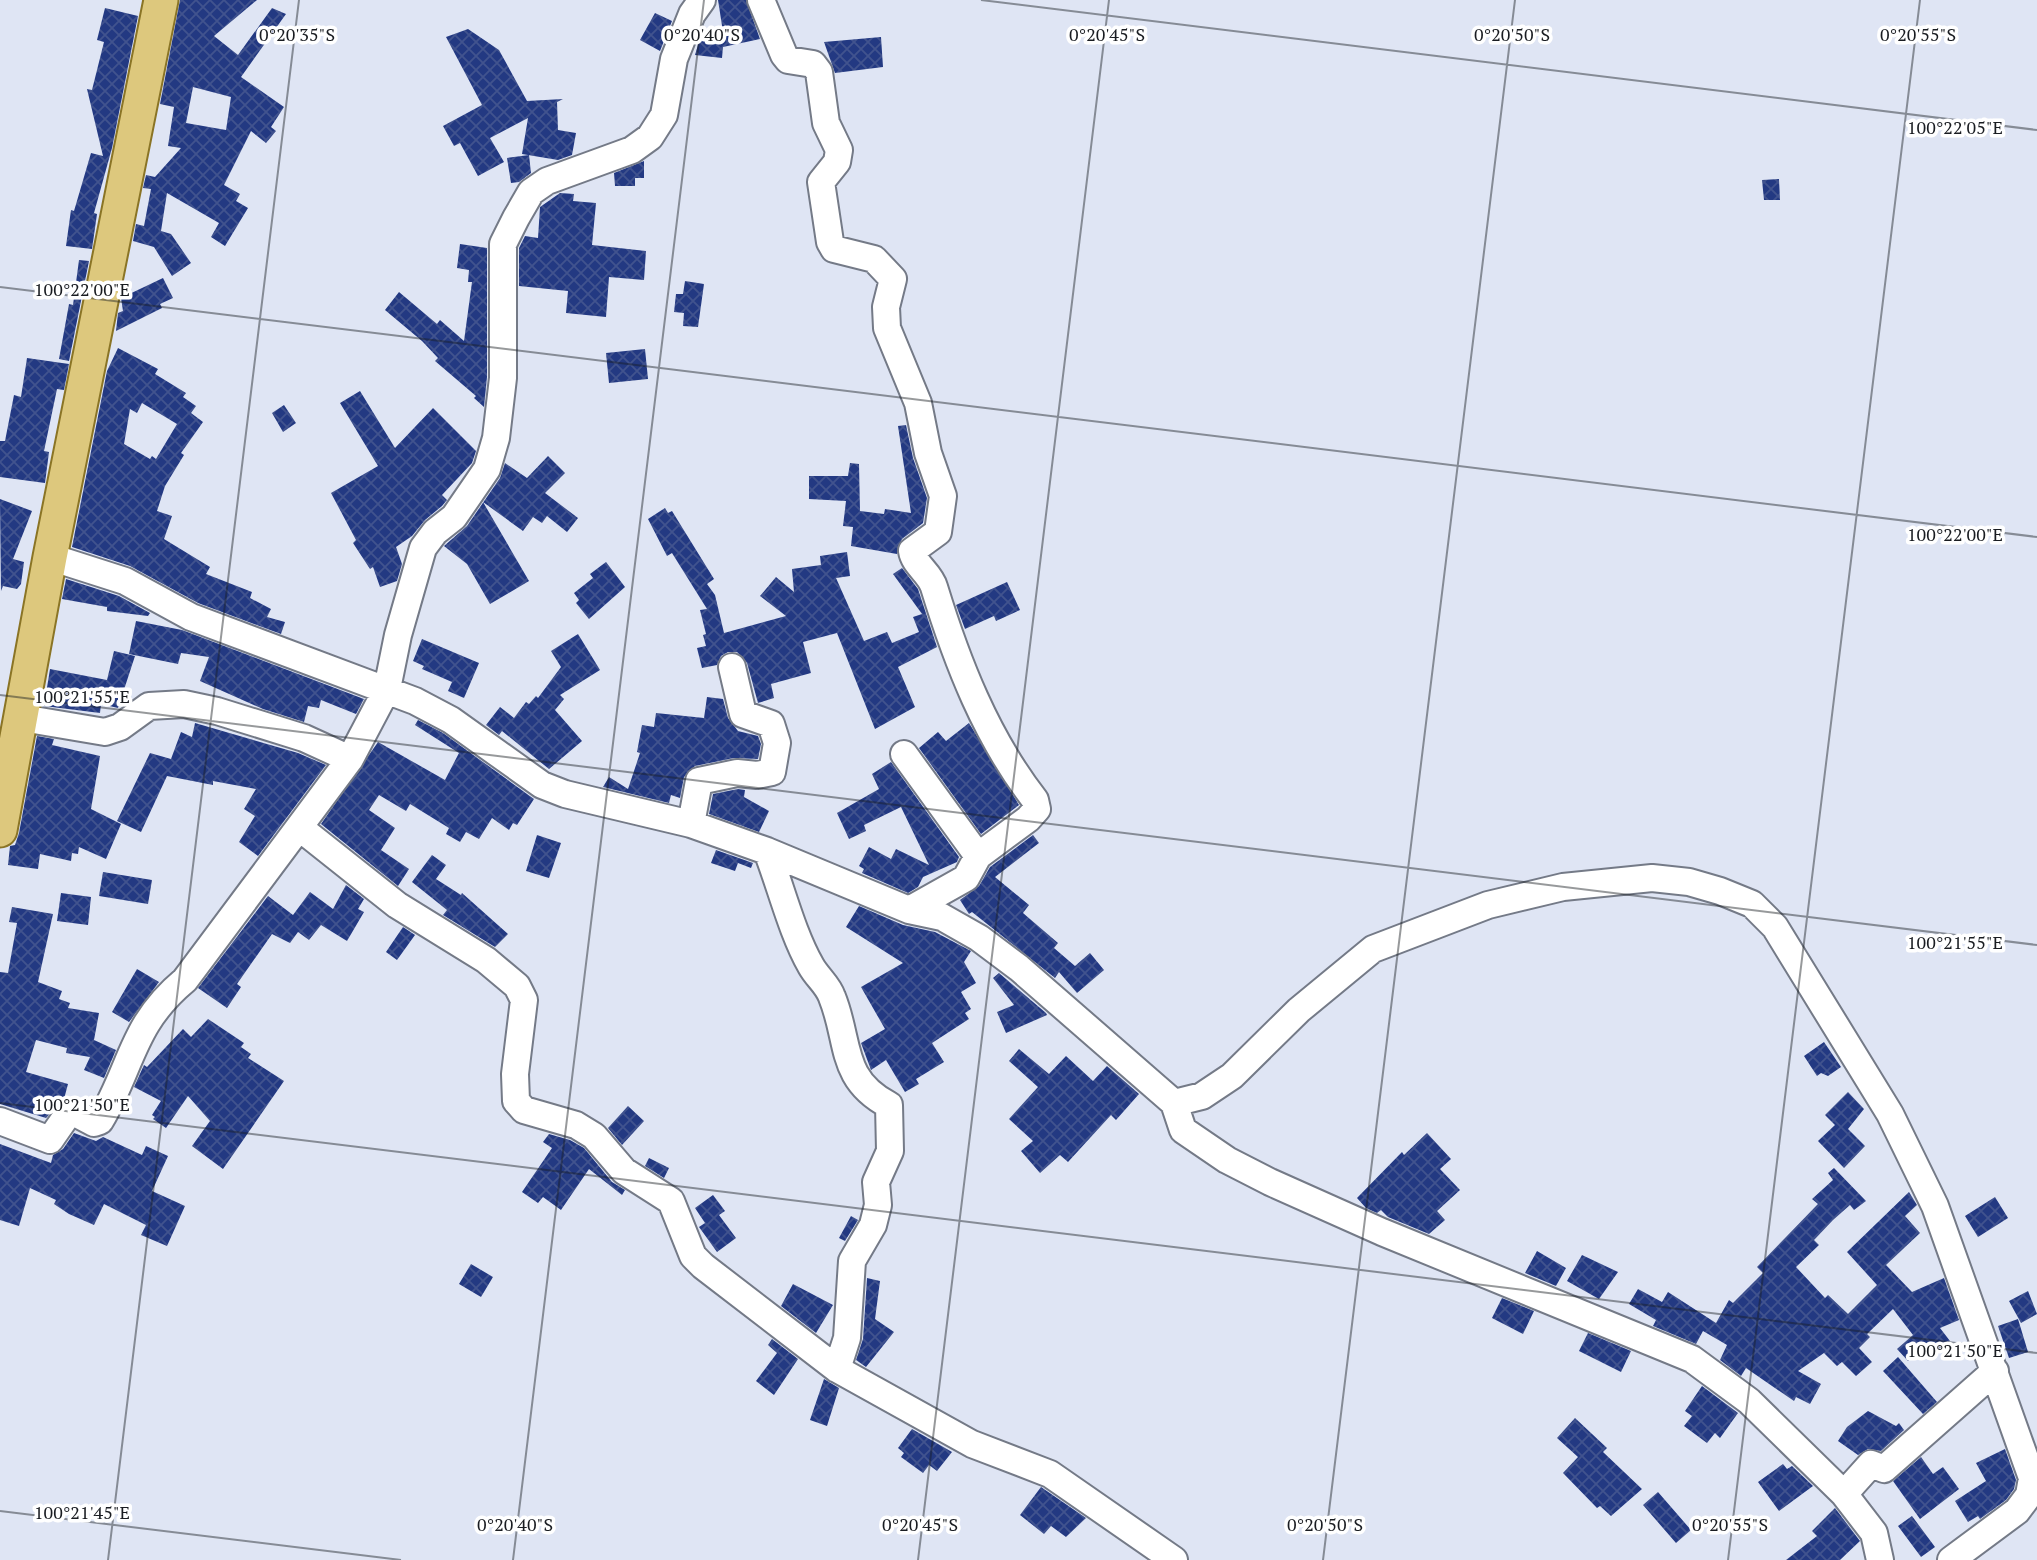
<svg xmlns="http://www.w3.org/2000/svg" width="2037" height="1560" viewBox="0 0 2037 1560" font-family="'PT Serif',serif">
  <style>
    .building { fill: url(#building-cross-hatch); fill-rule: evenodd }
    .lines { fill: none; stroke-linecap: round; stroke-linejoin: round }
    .minor-casing { stroke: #747a87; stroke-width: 30 }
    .major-casing { stroke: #8a7425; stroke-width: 37 }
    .minor { stroke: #fff; stroke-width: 26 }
    .major { stroke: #ddc87d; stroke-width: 33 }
    .ticks { fill: none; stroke: #191c21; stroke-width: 2; stroke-opacity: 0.45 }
    .ticks-label { font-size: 18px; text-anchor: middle; fill: #191c21; stroke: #fff; stroke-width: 7; stroke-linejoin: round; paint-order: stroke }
  </style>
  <defs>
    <pattern id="building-cross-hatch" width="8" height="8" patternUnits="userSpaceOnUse" patternTransform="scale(1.75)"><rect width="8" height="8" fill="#233982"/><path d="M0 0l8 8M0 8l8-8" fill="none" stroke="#41538e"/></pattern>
  </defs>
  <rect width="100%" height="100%" fill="#dfe5f4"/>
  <path class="building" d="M180 0H257L214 36 238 55 272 8 286 14 241 77 284 107 271 127 276 131 266 143 251 131 224 185 240 194 236 201 248 208 225 246 211 237 219 223 167 193 161 231 171 234 191 263 172 276 154 247 133 241 136 224 144 226 151 189 143 188 146 175 155 177 181 148 168 146 174 107 160 104ZM193 87 231 97 226 130 186 123Z
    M718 0H746L760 39 723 47 722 58 695 55 702 31 723 32Z
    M105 8 138 16 112 148 94 213 97 214 92 249 66 246 71 210 74 211 91 153 103 156 87 89 92 90 104 42 97 40Z
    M655 13 672 21 660 51 640 40Z
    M468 29 499 50 527 101 563 99 557 102 558 130 576 133 572 155 558 160 522 154 528 118 490 138 504 162 478 176 460 143 454 146 443 126 482 105 446 37Z
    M881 37 883 67 835 73 824 42Z
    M529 155 531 173 519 182 511 183 507 158Z
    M644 161V178H635V186H615L614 173Z
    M1779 179 1780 200H1764L1762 180Z
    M560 193 574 194 573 201 596 203 592 245 646 251 644 280 609 277 606 317 566 313 568 291 519 286V248L525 236 538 238 540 207Z
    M460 244 487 248V377L484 407 474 398 476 396 435 361 438 358 422 341 385 310 399 292 437 324 440 320 464 341 472 282H468L469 270 457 268Z
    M79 260 89 261 69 361 59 359 69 304 73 305Z
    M163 278 173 298 160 304 162 308 116 331 118 313 123 311 121 298Z
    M685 281 704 284 698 327 683 326 684 313 674 312 676 294H683Z
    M118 348 158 369 155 374 186 393 183 397 196 406 191 413 203 422 181 453 184 455 165 486 157 511 172 516 164 539 210 567 206 574 252 592 250 598 271 609 267 617 285 622 281 634 198 603 130 566 72 547 107 371ZM142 403 177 424 156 459 152 456 150 459 124 444 130 409 137 413Z
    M645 349 648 379 609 383 606 353Z
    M27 358 69 364 64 390 57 389 44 451 49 452 45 483 0 477V441H5L14 395 21 397Z
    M360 391 395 448 433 408 476 451 472 463 442 495 447 500 442 506 425 520 412 536 396 547 402 564 397 581 380 587 373 567 370 569 353 543 356 540 331 493 378 466 340 403Z
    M284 405 296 423 283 432 272 413Z
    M906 425 913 458 927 498 923 523 902 539 897 554 851 546 853 527 843 526 846 501 809 499V476H848L850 463 859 464 860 511 884 514 885 509 911 513 898 426Z
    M548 456 565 473 545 493 578 518 567 532 547 516 542 523 533 517 523 531 483 502 529 581 490 604 467 564 444 546 467 526 500 478 505 463 527 478Z
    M0 499 32 511 13 559 24 562 21 584 17 589 3 586 1 591Z
    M665 508 668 513 672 511 714 579 707 584 715 595 724 633 786 616 760 596 776 577 794 592 792 569 821 565 820 556 847 552 850 576 836 578 864 641 887 632 892 643 919 632 913 617 922 614 893 574 902 568 918 589 937 647 898 667 915 707 875 729 837 633 803 642 811 673 771 684 774 698 758 703 747 663 737 652H728L721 656 717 665 702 668 697 648 706 646 703 635 706 634 700 610 707 609 672 553 667 556 648 519Z
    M606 562 625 587 589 619 576 603 579 600 574 593 593 578 590 574Z
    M66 579 119 596 150 613 148 616 107 611V607L62 599Z
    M1007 582 1020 610 996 621 994 616 965 629 956 605Z
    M136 621 182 630 364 699 356 714 321 700 319 708 308 706 304 722 263 709 200 681 209 657 181 653 178 664 129 654Z
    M578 634 600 670 560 695 564 699 555 710 582 741 549 769 502 731 499 735 486 725 500 707 514 718 526 702 529 704 536 696 538 698 561 667 551 651Z
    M422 639 479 663 464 698 448 691 452 682 422 669 424 666 413 661Z
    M114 651 135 656 118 708 101 704 100 713 44 706 50 669 107 680Z
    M707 697 723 699 728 718 738 731 758 736 761 744 758 759 734 758 695 766 684 777 680 798 671 795 669 803 603 787 609 777 628 789 640 753 637 752 642 725 654 727 656 713 704 718Z
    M418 720 443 733 534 799 517 825 513 823 509 830 492 818 479 839 466 832 460 842 446 834 449 828 410 804 406 811 379 795 369 810 395 828 381 850 409 869 398 886 321 824 378 742 445 780 459 753 415 725Z
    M195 723 298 753 326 765 258 856 239 842 255 816 244 809 256 789 213 781V785L167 776 141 832 117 821 150 753 171 759 181 732 192 737Z
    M969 723 1019 805 981 834 919 748 938 732 946 741Z
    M37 736 54 739 52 745 100 756 91 809 121 824 106 859 79 847 78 854 72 853 71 861 40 854 38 869 8 865 10 846 15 845 19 833Z
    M891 762 959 857 957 862 923 877 918 887 908 893 862 873 864 869 859 866 869 847 891 859 896 849 929 865 901 807 864 825 866 831 849 839 837 813 879 789 872 774Z
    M738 789 745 790 744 797 769 811 759 832 709 814 713 794Z
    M537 835 561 843 549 878 526 871Z
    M1033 835 1039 843 995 877 1029 905 1023 913 1058 943 1054 948 1075 966 1090 953 1104 970 1077 993 1059 972 1055 978 972 912 969 914 960 900 979 886 990 867Z
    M716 850 753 863 751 868 738 863 735 871 711 863Z
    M432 855 446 865 436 879 461 895 462 893 508 934 495 947 443 915 447 910 412 882Z
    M103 872 152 880 148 904 99 896Z
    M346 885 364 899 358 909 364 912 347 941 321 925 309 940 298 932 290 943 272 934 237 984 241 987 227 1008 198 988 268 896 293 915 310 892 333 909Z
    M61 893 91 897 88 925 57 921Z
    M859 906 903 925 935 932 971 951 964 962 976 983 961 992 971 1009 965 1013 969 1019 932 1043 944 1062 916 1079 919 1084 905 1092 886 1060 871 1070 861 1043 885 1029 861 987 903 963 846 927Z
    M12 907 53 914 38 982 62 991 59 999 70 1003 68 1008 99 1013 94 1040 116 1050 104 1078 84 1070 90 1057 66 1053 67 1048 36 1040 26 1072 68 1084 64 1099 46 1118 0 1104V972L8 973 17 923 9 922Z
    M403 927 415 935 397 960 386 952Z
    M137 969 159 982 129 1022 112 1012Z
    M999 973 1046 1013 1047 1015 1006 1033 997 1012 1014 1005 993 978Z
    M208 1019 244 1043 241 1047 251 1054 248 1058 284 1081 223 1169 192 1146 210 1121 188 1096 166 1128 153 1119 155 1117 152 1115 161 1101 134 1087 144 1065 147 1067 183 1029 191 1037Z
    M1824 1042 1841 1067 1828 1076 1821 1073 1817 1076 1804 1056Z
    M1019 1049 1049 1074 1066 1056 1093 1081 1107 1066 1139 1094 1116 1120 1111 1115 1068 1162 1060 1155 1040 1173 1021 1151 1033 1141 1009 1119 1038 1087 1009 1061Z
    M1848 1092 1864 1109 1848 1129 1865 1146 1844 1168 1818 1141 1835 1125 1825 1115Z
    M628 1106 644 1121 622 1145 608 1128Z
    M74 1133 96 1141 103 1137 142 1155 146 1146 168 1156 152 1191 185 1206 167 1246 141 1235 146 1225 104 1204 94 1225 69 1214 54 1204 56 1200 30 1188 19 1226 0 1220V1144L51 1163 53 1155 63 1149Z
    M1427 1133 1451 1159 1440 1169 1460 1190 1437 1211 1445 1220 1429 1234 1388 1217 1381 1210 1377 1213 1366 1208 1357 1198 1402 1152 1404 1155Z
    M549 1134 570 1140 584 1148 612 1182 625 1190 622 1195 589 1169 561 1210 543 1197 538 1203 522 1192 552 1148 543 1142Z
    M649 1158 669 1168 664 1178 645 1166Z
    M1834 1168 1866 1201 1854 1210 1850 1205 1833 1220 1814 1240 1819 1245 1796 1267 1825 1298 1828 1295 1848 1314 1877 1285 1847 1252 1909 1192 1917 1205 1905 1216 1920 1233 1886 1265 1912 1292 1944 1278 1959 1320 1940 1328 1950 1341 1932 1354 1925 1345 1908 1361 1897 1349 1913 1335 1893 1309 1867 1334 1870 1337 1859 1348 1872 1362 1856 1376 1842 1362 1837 1366 1824 1353 1798 1371 1821 1384 1810 1404 1796 1397 1794 1401 1746 1368 1741 1376 1720 1360 1727 1345 1703 1331 1696 1344 1653 1326 1656 1320 1629 1304 1638 1289 1662 1302 1668 1292 1716 1323 1729 1300 1733 1303 1763 1273 1757 1267 1818 1204 1812 1199 1833 1180 1828 1173Z
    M713 1195 725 1211 719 1215 736 1238 717 1252 699 1227 705 1223 695 1208Z
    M1995 1197 2008 1218 1978 1237 1965 1216Z
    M851 1216 858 1220 845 1241 839 1238Z
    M1537 1251 1566 1268 1556 1286 1525 1273Z
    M1582 1255 1618 1272 1599 1299 1567 1281Z
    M471 1264 493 1277 481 1297 459 1284Z
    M867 1278 880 1281 875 1319 894 1332 866 1367 856 1360 863 1339Z
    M793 1284 833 1305 816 1333 781 1306Z
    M2028 1291 2037 1314 2021 1323 2009 1301Z
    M1502 1298 1534 1311 1523 1334 1492 1318Z
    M2018 1319 2028 1352 2009 1358 1998 1326Z
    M1588 1333 1631 1351 1621 1372 1579 1351Z
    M772 1339 798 1359 774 1395 756 1381 777 1353 768 1345Z
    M1898 1357 1937 1402 1923 1414 1883 1371Z
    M824 1379 839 1388 827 1426 810 1420Z
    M1702 1386 1738 1413 1720 1438 1715 1433 1707 1443 1684 1426 1692 1416 1685 1411Z
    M1868 1411 1896 1426 1899 1423 1904 1430 1881 1451 1868 1449 1858 1455 1838 1441 1847 1427Z
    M1575 1418 1607 1448 1603 1452 1642 1489 1611 1516 1600 1506 1597 1508 1563 1473 1578 1457 1557 1438Z
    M912 1429 952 1452 937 1471 929 1465 923 1473 901 1457 904 1453 898 1448Z
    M2005 1449 2016 1480 2014 1489 2006 1500 1980 1519 1978 1516 1968 1522 1955 1501 1986 1481 1976 1463Z
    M1921 1457 1933 1474 1943 1467 1959 1489 1920 1519 1893 1481Z
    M1783 1464 1787 1469 1792 1466 1813 1486 1779 1511 1758 1482Z
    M1041 1487 1086 1518 1066 1537 1051 1526 1044 1534 1020 1515Z
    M1658 1492 1691 1530 1676 1543 1643 1505Z
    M1835 1508 1860 1541 1840 1560H1786L1817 1536 1812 1531Z
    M1912 1516 1935 1547 1921 1557 1898 1526Z"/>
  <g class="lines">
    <g class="minor-casing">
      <path id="minor" d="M761 0 784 55 788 60 813 64 819 72 826 123 839 150 837 162 821 182 830 242 834 249 874 259 893 279 886 307 887 328 918 403 928 453 943 496 938 532 912 551C914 565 930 573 934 587 957 662 986 737 1035 800L1037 809 1028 819 978 856 966 878 909 910
        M50 557 125 581 191 617 415 701 451 720 542 785 565 794 691 824 767 851 909 910 942 917 979 938 1019 968 1174 1103 1202 1096 1232 1076 1299 1010 1373 949 1488 905 1563 887 1652 878 1689 882 1720 891 1752 904 1775 927 1890 1114 1935 1206 2032 1478 2029 1495 2017 1511 1951 1560
        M22 718 105 732 120 727 149 706 184 704 217 711 304 738 350 759
        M904 754 978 856
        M691 824 699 781 737 773 757 775 772 772 777 743 771 724 743 714 732 667
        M300 828 397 905 486 960 517 986 524 1000 515 1074 516 1101 524 1110 576 1125 594 1136 624 1171 671 1201 693 1256 703 1266 837 1369 972 1444 1050 1474 1174 1560
        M767 851C781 887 792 933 811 966 817 977 828 985 832 997 850 1041 839 1079 889 1105L890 1151 876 1182 878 1205 873 1225 852 1261 847 1338 837 1369
        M1174 1103 1183 1130 1227 1160 1270 1182 1382 1232 1692 1359 1749 1401 1844 1494 1874 1533 1880 1560
        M0 1121 50 1140 68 1114H77L94 1123 100 1121C133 1065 131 1025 185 980L350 759 387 689 398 635 423 548 435 532 454 517 487 469 496 438 503 378V244L516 218 531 192 547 181 632 150 650 137 664 115 674 59 692 14 702 0
        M1844 1494 1871 1464 1884 1469 1995 1371"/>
    </g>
    <g class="major-casing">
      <path id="major" d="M0 830 50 557 161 0"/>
    </g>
    <use href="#minor" class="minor"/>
    <use href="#major" class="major"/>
  </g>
  <path class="ticks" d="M981 0 2037 130M0 287 2037 537M0 695 2037 945M0 1103 2037 1353M0 1511 401 1560M108 1560 299 0M513 1560 704 0M918 1560 1109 0M1323 1560 1515 0M1728 1560 1920 0"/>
  <g class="ticks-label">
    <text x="297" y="41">0°20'35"S</text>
    <text x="702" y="41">0°20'40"S</text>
    <text x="1107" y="41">0°20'45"S</text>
    <text x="1512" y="41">0°20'50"S</text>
    <text x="1918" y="41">0°20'55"S</text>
    <text x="1955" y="134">100°22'05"E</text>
    <text x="82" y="296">100°22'00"E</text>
    <text x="1955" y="541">100°22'00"E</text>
    <text x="82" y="703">100°21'55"E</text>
    <text x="1955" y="949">100°21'55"E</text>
    <text x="82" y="1111">100°21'50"E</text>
    <text x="1955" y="1357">100°21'50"E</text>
    <text x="82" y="1519">100°21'45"E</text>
    <text x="515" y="1531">0°20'40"S</text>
    <text x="920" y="1531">0°20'45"S</text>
    <text x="1325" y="1531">0°20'50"S</text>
    <text x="1730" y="1531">0°20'55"S</text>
  </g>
</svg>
